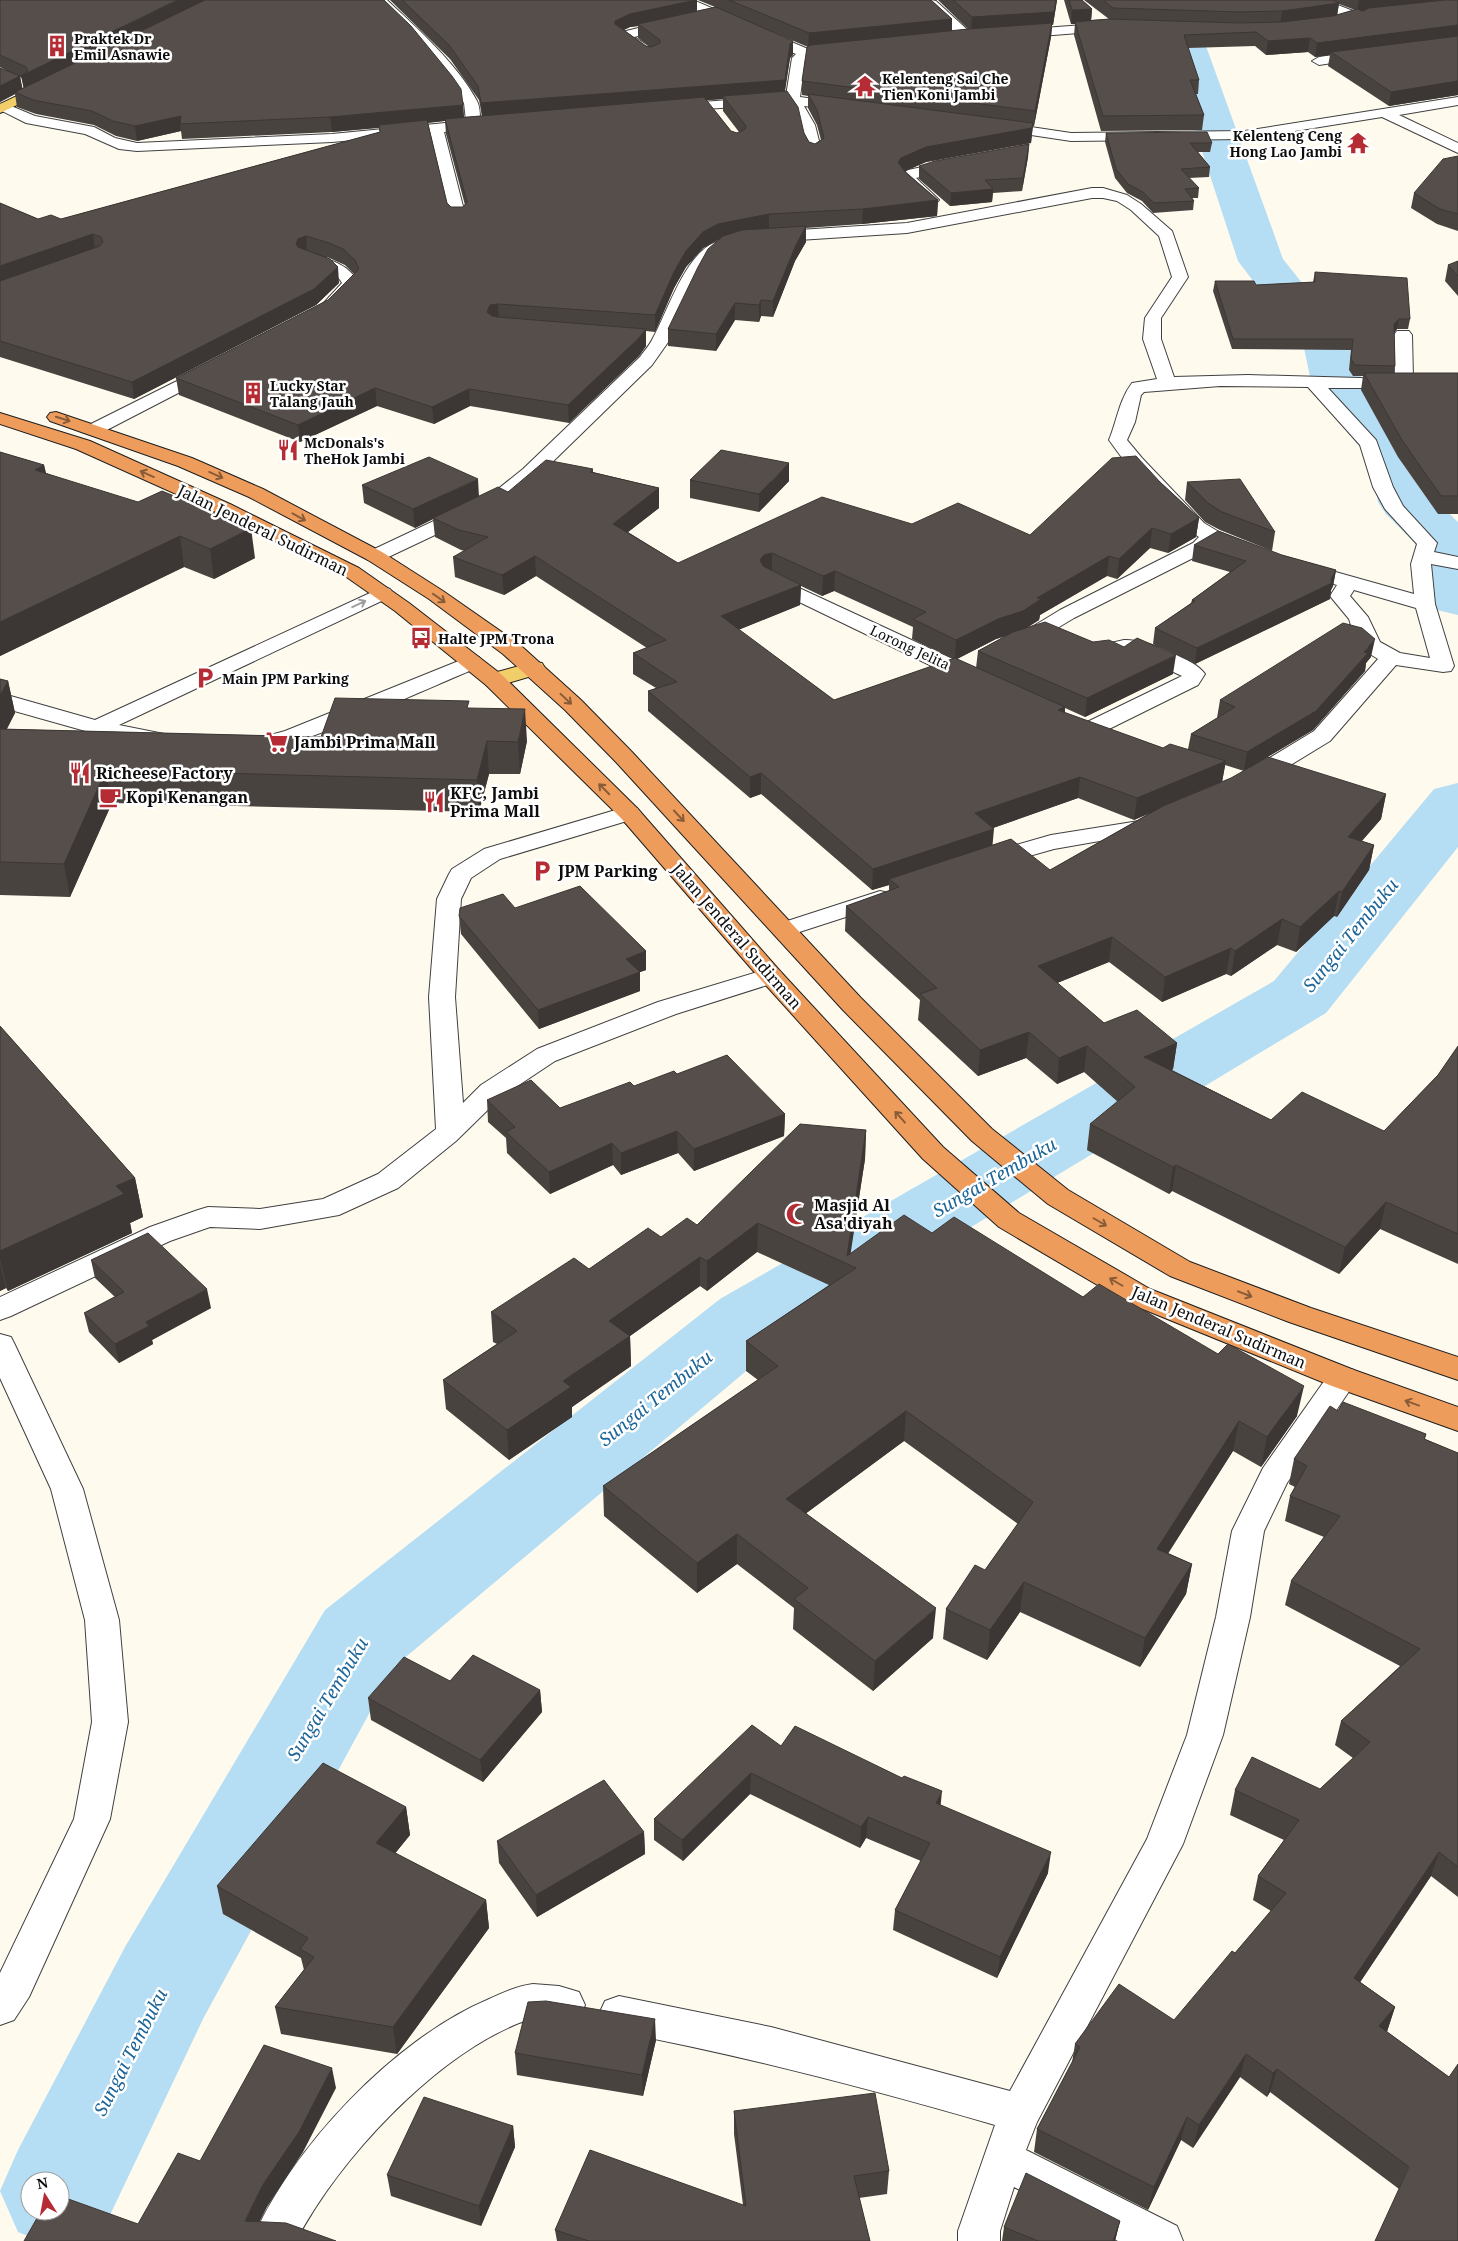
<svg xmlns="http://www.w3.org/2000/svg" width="1458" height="2241" viewBox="0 0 1458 2241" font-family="'Noto Serif',serif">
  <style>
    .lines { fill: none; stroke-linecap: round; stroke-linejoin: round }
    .river { fill: #b5ddf3; fill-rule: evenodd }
    .minor-casing { stroke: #404040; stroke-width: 2 }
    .major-casing { stroke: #1e1e1e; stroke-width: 2 }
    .highway-casing { stroke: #1e1e1e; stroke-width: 2 }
    .minor { fill: #fff; fill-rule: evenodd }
    .major { fill: #f2ce6a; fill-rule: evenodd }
    .highway { fill: #ed9c5c; fill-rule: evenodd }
    .wall { fill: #494340; fill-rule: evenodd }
    .shaded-wall { fill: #3c3734 }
    .building { fill: #554e4a; stroke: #3c3734 }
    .oneway { stroke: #885c38 }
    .oneway2 { stroke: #9e9e9e }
    .labels { text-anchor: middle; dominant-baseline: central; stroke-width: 5; stroke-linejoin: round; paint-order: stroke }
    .far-poi-label { font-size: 14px; font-weight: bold; fill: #0d0d0d; stroke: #fff; text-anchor: start }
    .far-street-label { font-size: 14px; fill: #0d0d0d; stroke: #fff }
    .street-label { font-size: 16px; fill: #0d0d0d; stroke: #fff }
    .poi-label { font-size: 16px; font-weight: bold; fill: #0d0d0d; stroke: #fff; text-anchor: start }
    .water-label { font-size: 18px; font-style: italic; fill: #1c6598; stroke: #fff }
  </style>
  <rect width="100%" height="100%" fill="#fefbee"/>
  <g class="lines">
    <path class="river" d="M1150 0H1190L1193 5 1202 35 1283 259 1353 347 1364 387 1415 445 1423 456 1432 497 1458 522V615L1437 610 1429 597 1415 543 1386 514 1378 502 1370 459 1313 391 1304 348 1238 261 1164 35 1158 10Z
      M1458 783V847L1326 1013 782 1341 395 1666 203 2019 102 2232 80 2241H40L18 2232 0 2191 18 2150 125 1947 325 1610 720 1299 1274 981 1434 789ZM30 2181H60V2211H30Z"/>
    <g class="minor-casing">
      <path id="minor" d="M374 0H387C416 27 459 66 477 101 480 107 480 114 480 120L489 121 491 124 484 128 444 132 466 218 464 221H452L450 218 430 133 332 142 137 151 119 149 85 134 26 123 0 110V104L4 103 35 116 94 127 115 138 137 143 332 134 466 121 464 103 455 89 413 38Z
        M676 0H693L808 49 847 46 849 49 847 52 810 57 805 60 800 97 845 103 852 107 845 111 804 106 815 125 822 153 820 156 815 157 808 153 801 125 788 104 669 111 667 108 669 105 674 104 786 96 792 58 796 54 678 3Z
        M931 0 936 1 972 34 974 37 972 40H962L926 7 925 4Z
        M1308 0H1325L1384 23 1386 26 1384 29H1374L1310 3Z
        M675 19 680 20 681 23 680 26 634 37 653 49 655 52 653 55H643L616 36 618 33Z
        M1111 23 1118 27 1116 30 1015 38 1008 34 1015 30Z
        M1367 50 1372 51 1374 54 1372 57 1319 65 1312 61 1319 57Z
        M1458 97V105L1399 115 1458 143V153L1382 117 1245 139 1071 141 997 130 990 126 997 122 1071 133 1245 131Z
        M955 160 960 161 962 164 960 167 916 178 936 197 939 200 936 203H926L899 177 908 170Z
        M1092 188H1103L1127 195 1141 204 1172 231 1188 277 1161 318V339L1174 377 1248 375 1395 379 1394 335 1397 331H1409L1412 335 1413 378H1458V388H1328L1376 440 1393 487 1403 506 1437 543 1434 552 1458 557V569L1431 564 1435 604 1454 666 1451 671 1443 672 1396 665 1330 741 1256 786 1248 788 1240 786 1236 781 1240 776 1314 731 1378 659 1365 651 1355 638 1349 619 1330 596 1337 585 1293 572 1290 568 1293 564 1300 562 1307 564 1414 594 1411 564 1417 544 1385 509 1373 487 1360 445 1308 387 1220 386 1144 392 1141 395 1135 422 1127 440 1142 458 1204 523 1219 532 1252 545 1255 549 1252 553 1245 555 1215 544 1207 551 1074 618 1036 641 1018 646 1011 644 1007 640 1011 636 1022 633 1060 610 1193 543 1199 537 1190 531 1128 466 1109 440C1117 421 1119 400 1132 383L1157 379 1143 339 1145 318 1172 277 1159 236 1131 210 1117 201 1103 198H1092L907 233 768 242 762 240 760 237 762 234 768 232 907 223ZM1354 590 1416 608 1430 658 1400 653 1380 642 1368 617 1350 596Z
        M719 241 725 243 727 246 715 257 700 275 671 338 652 365 537 477 507 501 382 560 375 562 368 560 365 556 368 552 493 493 523 469 640 357C644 351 650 345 653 338 668 311 686 250 719 241Z
        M307 254C328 259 349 263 359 284 352 295 337 313 323 310L321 306 342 283C335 269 315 267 301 262L299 259 301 256Z
        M209 365 215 366 218 370 215 374 101 433 95 435 89 433 86 429 89 425Z
        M771 575 985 674 988 679 985 684 977 685 969 684 764 585 761 581 764 577Z
        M383 587 390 589 393 593 390 597 119 725 164 734 167 739 164 744 156 746 89 732 0 707V693L95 720Z
        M1124 640C1144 639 1194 658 1205 674L1198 685 1099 734 1091 736 1083 734 1080 729 1083 724 1182 676 1133 653 1097 658 1077 655 1074 650 1077 645 1085 644 1102 645Z
        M471 656 479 657 482 662 479 667C441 682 279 758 249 751L246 746 249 741 285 731Z
        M629 806 637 808 641 813 637 818 500 859 471 878 461 899 455 997 463 1103 481 1085 537 1049 658 1002 771 968 780 971 784 976 780 981 676 1014 555 1061 501 1097 456 1141 398 1188 339 1215 260 1229 210 1227 170 1241 11 1316 0 1320V1297L150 1227 198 1210 208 1207 260 1209 323 1199 378 1174 436 1129 429 997 437 899 449 874 452 869 484 849Z
        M1155 816 1163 818 1167 823 1163 828 1151 832 1054 849 990 867 981 865 978 860 981 855 1051 835 1139 821Z
        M880 891 889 893 892 898 889 903 784 937 775 935 772 930 775 925Z
        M0 1334 11 1337 15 1345 83 1489 119 1620 128 1722 110 1819 29 1997 14 2020 0 2025V1973L74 1819 92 1722 85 1620 51 1489 0 1378Z
        M1343 1367 1354 1370 1358 1378 1287 1483 1264 1531 1250 1617 1223 1735 1183 1844 1037 2122 1026 2150 1177 2226 1183 2241H1118L1014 2187 1000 2231V2241H958V2231L995 2125C871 2089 746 2056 619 2032L605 2027 599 2014 605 2001 619 1996 771 2027 1010 2091 1147 1839 1187 1735 1216 1617 1232 1531 1263 1468 1332 1370Z
        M533 1984 559 1986 579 1992 585 2005 579 2018C575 2019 569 2023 565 2023 549 2024 535 2017 519 2023 433 2058 339 2159 296 2241H252C290 2149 395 2039 487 2000 502 1993 517 1986 533 1984Z"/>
    </g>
    <g class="major-casing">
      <path id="major" d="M48 81 55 85 53 88 0 113V104Z
        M534 662 542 663 545 668 542 673 494 687 486 685 483 680 486 675Z"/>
    </g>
    <g class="highway-casing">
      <path id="highway" d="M56 412 192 458 263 489 382 552 443 591 519 644 581 700 632 752 861 998 992 1129 1068 1190 1190 1262 1311 1308 1458 1357V1380L1289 1322 1170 1276 1048 1204 972 1141 843 1010 616 762 565 710 503 654 429 599 368 560 249 497 178 466 50 421 47 417 50 413Z
        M0 413 90 441 230 504 359 568 409 603 502 675 637 808 780 971 943 1147 1019 1213 1150 1289 1354 1370 1458 1407V1431L1332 1386 1128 1303 999 1227 923 1159 762 981 621 818 486 685 395 611 345 576 216 512 76 449 0 424Z"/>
    </g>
    <use href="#minor" class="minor"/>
    <use href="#major" class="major"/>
    <use href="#highway" class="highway"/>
  </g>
  <path class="wall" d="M0 0 463 105 464 117 482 116 479 100 450 59 390 0H697V11L715 7 698 0H931L952 19V31L968 29 938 0H1057L1053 25H1052L1051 37 1034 126H1033L1031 143 926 162 905 171 938 200 937 216 862 224 806 228V242L795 261 773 317 761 316 759 322 735 320 716 351 668 346V329L719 239 703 248 686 267 674 288 655 332 646 331V346L639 356 569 423 470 406 434 424 377 406 300 442 179 395 176 378 328 300 354 274 345 265 327 257 339 283 316 305 134 399 0 357V203L38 219H61L380 132 379 128 332 132 182 139 181 131 137 141 116 136 94 125 36 114 17 107 15 94 0 102V68L9 72 0 67ZM638 26V38L650 47 646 46 624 30 630 27ZM770 31 808 47 802 81V95L808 96V108L817 125 821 140 815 144 809 142 804 133 785 92 790 58 793 55ZM20 77 22 78 24 88H22ZM723 99V111L739 132 737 133 731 131 706 100ZM445 121 446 134 465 205 463 207H451L447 203 428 123Z
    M1064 0H1082L1092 9 1091 20 1109 19 1084 0H1458V95L1389 106 1328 66 1330 55 1315 57 1308 52 1266 55 1255 46 1188 48 1199 80 1198 94H1196L1204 115 1202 130 1101 131 1074 35 1075 24H1071ZM1339 4 1355 10 1337 15Z
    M1106 133 1212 143 1210 152H1198L1210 167 1209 177 1189 178 1199 188 1198 198H1192L1194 201 1193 210 1153 213 1142 201 1127 193 1115 178 1105 142Z
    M1029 144 1028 157 1022 191 993 193 992 202 950 206 919 179V166Z
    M1458 156V231L1437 224 1411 208 1414 193Z
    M1458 261V296L1445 281 1448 265Z
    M1315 272 1410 319 1408 329H1397L1394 333 1395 366 1394 373H1458V514H1438L1398 457 1361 390 1363 376H1353L1349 370 1351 350 1232 349 1213 291 1215 281 1256 285 1313 282Z
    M0 452 44 465 46 473 255 558 214 579 184 567 0 656Z
    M593 469V472L659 488V508L628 532 678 563 912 524 1030 535 1160 482 1199 518 1196 537 1168 553 1150 548 1117 579 1107 576 1040 615 1039 620 1027 628 1093 642 1173 674 1085 717 1065 708V713L1163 748 1188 749 1191 734 1217 718 1220 700 1371 657 1366 663 1365 671 1313 730 1244 771 1225 765 1222 782 1386 794 1381 819 1362 841 1374 845 1369 870 1337 917 1334 916 1296 952 1277 945 1231 976 1226 974 1162 1002 1109 962 1057 983 1104 1023 1177 1043 1173 1069 1172 1070 1271 1120 1384 1131 1438 1075 1458 1046V1264L1380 1229 1339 1274 1172 1191 1169 1194 1087 1150 1090 1124 1118 1102 1084 1072 1057 1084 1026 1058 978 1076 918 1020 920 1000 845 931 846 906 889 891V885L872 890 761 794 750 798 648 711V691L656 688 633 674V653L647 648 536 576 504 595 455 577 453 557 465 551 461 550 435 537 433 519 415 528 364 503 362 485 479 496 508 492ZM801 586 822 596 834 591 913 627 912 639 953 659 834 700 738 630 800 605ZM1006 636 978 651 976 668 957 659 996 639ZM1078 798 1134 820 1150 813 1050 870 992 845 993 828Z
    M690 480 789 481 759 512 690 498Z
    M1187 482 1275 532 1272 551 1220 530 1205 522 1185 500Z
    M1194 545 1282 555 1336 570 1333 586 1331 590 1330 599 1195 664 1153 644 1155 628 1191 603 1192 600 1230 572 1192 561Z
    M0 679 8 681 15 713 7 729 321 737 469 708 527 741 520 774H489L479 812 112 803 70 897 0 895Z
    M515 908 646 951V970L640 972V991L539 1029 461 934 459 916Z
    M0 1026 135 1178 143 1217 130 1223 132 1233 8 1291 6 1288 0 1291Z
    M677 1074 785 1114 784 1136 694 1171 678 1153 621 1175 613 1165 550 1194 507 1153 506 1138 488 1122 487 1100 560 1108Z
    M866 1130 865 1159 850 1253 932 1233 1083 1297 1297 1416 1261 1467 1233 1451 1168 1553 1192 1564 1186 1594 1140 1667 1020 1612 987 1660 943 1639 946 1609 985 1570 1018 1524 904 1441 806 1513 933 1638 873 1691 793 1629 794 1608 737 1564 697 1593 604 1516 603 1486 758 1380 746 1371V1341L829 1285 757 1252 707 1291 700 1286 630 1336 631 1366 572 1407V1417L509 1460 446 1409 443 1380 497 1344 493 1342 491 1312 661 1237 697 1225Z
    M91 1260 211 1308 152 1340 153 1344 119 1363 89 1332 84 1313 115 1297 95 1278Z
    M1338 1411 1426 1434 1425 1439 1458 1453V1897L1431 1876 1360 1982 1395 2007 1387 2032 1449 2077 1399 2189 1270 2092 1267 2097 1240 2077 1193 2148 1181 2140 1148 2210 1034 2152 1037 2129 1072 2063 1075 2044 1174 2020 1235 1953 1271 1911 1253 1900 1258 1876 1284 1840 1230 1815 1235 1790 1320 1789 1353 1758 1335 1745 1341 1721 1400 1666 1285 1605 1291 1581 1324 1537 1285 1521 1290 1496 1295 1487 1289 1484 1294 1459Z
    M450 1681 540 1690 542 1712 483 1782 371 1720 368 1698Z
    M781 1746 941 1805 1048 1873 997 1978 893 1930 895 1910 921 1861 866 1838 860 1848 750 1794 683 1861 654 1840V1819Z
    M406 1807 410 1835 395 1853 486 1900 489 1928 397 2054 281 2034 275 2007 304 1970 301 1958 223 1914 217 1886Z
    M644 1832 645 1854 537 1917 499 1863 497 1841Z
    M656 2040 643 2096 517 2075 515 2053Z
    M734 2111 889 2171 887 2194 859 2198 870 2241H557L555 2230 743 2205 734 2134Z
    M513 2126 515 2147 481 2226 391 2196 387 2175Z
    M1120 2221 1115 2241H1002L1004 2227Z"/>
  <path class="shaded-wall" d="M177 0H206L24 90 21 76Z
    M697 0V13L638 24V26L630 27 615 34V21L630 14Z
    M1057 0 1053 25H1052L1051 37 1034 126 1035 111 971 31 972 17Z
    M1359 0H1458L1357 11Z
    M1339 3 1337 16 1280 24 1282 11Z
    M1092 9 1091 22H1075V24H1071L1072 10Z
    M952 19V33L808 47 809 33Z
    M1458 25V38L1331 52 1330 55 1315 57 1317 43Z
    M1310 38 1308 52 1266 55 1268 41Z
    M793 41V55L790 58 784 94 723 96V99L482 118 481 103 790 44Z
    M20 76 23 91 15 92V94L0 102V86Z
    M1458 81V95L1389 106 1391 92Z
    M463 105 464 119 332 132 330 117Z
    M181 116 180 124 181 131 137 141 135 126Z
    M1033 123 1031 143 926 162 901 173 898 162 901 158 926 147Z
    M1029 144 1028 157 1022 191 1023 178Z
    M993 189 992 202 950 206 951 193Z
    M938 200 937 216 862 224 863 209Z
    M769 214V230L718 240 703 248 686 267 674 288 655 332V315L674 272 686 251 703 232 718 224Z
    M806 226V242L795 261 773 317V301L796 245Z
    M93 234 95 250 0 283V266Z
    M306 236 307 252 299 255 296 244 298 239Z
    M338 267 339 283 316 305 134 399 132 382Z
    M761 300V316L759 322V305Z
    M735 303V320L716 351V334Z
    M498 304 499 320 492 322 487 312 490 305Z
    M1399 319 1397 329 1392 335 1394 324Z
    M646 329V346L639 356 569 423 568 405Z
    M375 388 377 406 300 442 298 425Z
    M469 389 470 406 434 424 432 407Z
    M789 463V481L759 512V494Z
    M44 465 50 494 35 470Z
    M478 479 479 497 433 518V519L415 528 413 509Z
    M659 488V508L614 543 613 524Z
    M1199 518 1196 537 1168 553 1171 534Z
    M251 528 255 558 214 579 210 549Z
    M1152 528 1150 548 1117 579 1119 559Z
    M180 536 184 567 0 656V622Z
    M772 553V573L763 575 760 560 764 555Z
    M535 556 536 576 504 595 502 575Z
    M1109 556 1107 576 1040 615 1039 620 1021 631 996 639 955 660 956 640 1037 598Z
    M1336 570 1333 586 1331 590 1330 599 1195 664 1197 648 1331 579Z
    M835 571 834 591 822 596 823 576Z
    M801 585 800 605 721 637V616Z
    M1375 639 1371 657 1366 663 1365 671 1313 730 1244 771 1247 752 1364 652Z
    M1176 655 1173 674 1085 717 1087 698Z
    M8 681 15 713 0 741V696Z
    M1065 707 1063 727 1058 710Z
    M525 709 527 741 520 774 518 742Z
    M487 741 489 774 479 812 477 780Z
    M1226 761 1222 782 1134 820 1137 798Z
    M106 770 112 803 70 897 64 864Z
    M761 773V794L750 798V777Z
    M1080 777 1078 798 973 835 975 813Z
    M1386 794 1381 819 1343 862 1348 837Z
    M994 829 992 850 889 879V885L872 890 873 869Z
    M1374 845 1369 870 1337 917 1342 892Z
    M1339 891 1334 916 1296 952 1300 927Z
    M1282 919 1277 945 1231 976 1235 951Z
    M1112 937 1109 962 1035 992 1038 966Z
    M1231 948 1226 974 1162 1002 1165 977Z
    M646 951V970L626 977V959Z
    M640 972V991L539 1029 538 1010Z
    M1029 1032 1026 1058 978 1076 980 1050Z
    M1177 1043 1173 1069 1141 1083 1144 1057Z
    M1087 1046 1084 1072 1057 1084 1059 1058Z
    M785 1114 784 1136 694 1171V1149Z
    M866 1130 865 1159 849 1264 847 1256Z
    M677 1131 678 1153 621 1175V1153Z
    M612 1143 613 1165 550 1194 549 1172Z
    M1176 1165 1172 1191 1169 1194 1173 1167Z
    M135 1178 143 1217 130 1223 132 1233 8 1291 0 1259V1251L116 1186Z
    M1386 1202 1380 1229 1339 1274 1345 1247Z
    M758 1223 757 1252 707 1291V1261Z
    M700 1257V1286L630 1336 631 1366 572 1407V1417L509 1460 507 1430 563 1381 609 1321Z
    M0 1264 6 1288 0 1291Z
    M207 1289 211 1308 152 1340 153 1344 119 1363 115 1344 146 1322Z
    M1304 1386 1297 1416 1261 1467 1267 1437Z
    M906 1411 904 1441 785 1529 786 1499Z
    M1239 1421 1233 1451 1152 1579 1157 1549Z
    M737 1534V1564L697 1593V1563Z
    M1192 1564 1186 1594 1140 1667 1145 1638Z
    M1024 1582 1020 1612 987 1660 990 1630Z
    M936 1608 933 1638 873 1691 875 1661Z
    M540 1690 542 1712 483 1782 480 1760Z
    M751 1773 750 1794 683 1861 682 1840Z
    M942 1791 940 1812 936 1803Z
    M406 1807 410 1835 381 1871 376 1843Z
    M868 1817 866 1838 860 1848 861 1827Z
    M644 1832 645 1854 537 1917 536 1895Z
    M1051 1852 1048 1873 997 1978 1000 1957Z
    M1439 1852 1431 1876 1347 2002 1354 1978Z
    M486 1900 489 1928 397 2054 393 2027Z
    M1395 2007 1387 2031 1372 2050 1379 2026Z
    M655 2019 656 2040 643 2096 642 2075Z
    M1246 2054 1240 2077 1193 2148 1199 2125Z
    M332 2068 336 2088 303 2152 267 2207 250 2241 245 2221 262 2186Z
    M1277 2069 1270 2092 1267 2097 1273 2073Z
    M1187 2117 1181 2140 1148 2210 1154 2187Z
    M513 2126 515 2147 481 2226 479 2206Z
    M1120 2221 1115 2241H1113Z"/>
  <path class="building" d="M0 0H177L21 76 28 71 26 67 0 55Z
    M205 0H384L411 26 452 76 461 89 463 105 330 117 180 124 181 116 135 126 113 121 92 111 33 100 15 92Z
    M402 0H696L630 14 615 21V24L646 46 651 47 660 43V40L638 24 716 7 793 41 790 44 785 80 481 103 478 86 449 45Z
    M729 0H931L952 19 809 33Z
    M953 0H1056L1054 12 972 17Z
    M1069 0H1082L1092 9 1072 10Z
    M1103 0H1332L1339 3 1282 11 1240 12 1113 8Z
    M1445 0H1458V25L1317 43 1310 38 1268 41 1256 32 1184 35 1199 80H1190L1204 115 1103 116 1075 22 1109 19 1240 23 1282 22 1333 16 1357 9 1363 11 1369 8Z
    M1052 23 1035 111 802 81 807 47 811 45 968 29Z
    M1458 36V81L1391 92 1331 52Z
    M0 68 20 76 0 86Z
    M787 91 798 107 804 133 809 142 815 144 824 138 817 110 808 94 1033 123 1032 128 926 147 901 158 898 162 905 172 938 200 863 209 769 214 718 224 703 232 686 251 674 272 655 315 498 304 490 305 487 312 492 316 498 317 646 329 638 339 568 405 469 389 432 407 375 388 298 425 176 378 328 300 359 269 355 260 343 249 329 243 306 236 298 239 296 244 298 247 330 259 338 267 314 289 132 382 0 341V281L100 246 103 242 101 237 93 234 0 266V203L38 219 51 215 61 219 380 132 379 125 427 120 447 203 451 207H463L467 202 445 119 704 97 731 131 737 133 745 129 746 126 723 96Z
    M1207 132 1212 143H1190L1210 167 1181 169 1199 188 1185 189 1194 201 1154 203 1143 192 1128 184 1116 169 1106 133Z
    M1029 144 1023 178 985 180 993 189 951 193 919 166 935 161Z
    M1458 156V214L1440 209 1414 193 1443 159Z
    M806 226 796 245 773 301 761 300 759 305 735 303 716 334 668 329 698 267 708 249 723 236 742 230Z
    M1458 261V276L1448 265Z
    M1315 272 1407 278 1410 319H1399L1394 324 1395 366 1355 365 1351 359 1353 339H1233L1215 281H1254L1256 285 1315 282Z
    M1364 373H1458V496H1441L1402 440Z
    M721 450 789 463 759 494 690 480Z
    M0 452 44 465 35 470 138 502 162 491 251 528 210 549 180 536 0 622Z
    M1136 456 1160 482 1199 518 1171 534 1152 528 1119 559 1109 556 1037 598 1041 599 1023 611 998 619 956 640 913 619 926 612 835 571 823 576 772 553 764 555 760 560 763 566 801 585 721 616 834 700 955 658 1065 707 1058 710 1163 748 1170 744 1226 761 1137 798 1080 777 975 813 994 829 873 869 761 773 750 777 648 691 677 682 633 653 666 640 535 556 502 575 453 557 488 537 459 530 433 518 498 487 508 492 546 460 593 469 590 472 659 488 613 524 678 563 822 497 912 524 958 503 1030 535 1112 458Z
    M429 457 478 479 413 509 362 485Z
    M1240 479 1275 532 1222 512 1208 503 1187 482Z
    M1218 531 1282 555 1336 570 1331 579 1332 583 1197 648 1155 628 1195 601 1192 600 1246 561 1194 545Z
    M1045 622 1093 642 1109 640 1124 647 1137 638 1176 655 1087 698 978 651 1013 632Z
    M1343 623 1362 628 1375 639 1364 652 1368 653 1316 711 1247 752 1191 734 1235 707 1220 700Z
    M0 679 8 681 0 696Z
    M335 698 469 701 467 708 525 709 518 742 487 741 477 780 106 770 64 864 0 862V729L321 737Z
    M1268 757 1386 794 1348 837 1374 845 1342 892 1339 891 1300 927 1282 919 1235 951 1231 948 1165 977 1112 937 1038 966 1104 1023 1137 1010 1177 1043 1144 1057 1271 1120 1302 1092 1384 1131 1438 1075 1458 1046V1234L1386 1202 1345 1247 1176 1165 1173 1167 1090 1124 1135 1087 1087 1046 1059 1058 1029 1032 980 1050 920 994 937 988 846 906 899 887 889 879 1011 839 1050 870 1163 806 1231 778Z
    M580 886 646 951 626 959 640 972 538 1010 459 916 460 908 503 894 515 908Z
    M0 1026 135 1178 116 1186 124 1194 0 1251Z
    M727 1055 785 1114 694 1149 677 1131 621 1153 612 1143 549 1172 506 1132 515 1127 487 1100 531 1080 560 1108 630 1082 634 1086 674 1071 677 1074Z
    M800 1124 866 1130 847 1256 904 1215 932 1233 954 1217 1083 1297 1099 1284 1218 1354 1228 1344 1304 1386 1267 1437 1239 1421 1157 1549 1192 1564 1145 1638 1024 1582 990 1630 946 1609 975 1565 985 1570 1033 1502 906 1411 786 1499 936 1608 875 1661 794 1599 808 1588 737 1534 697 1563 603 1486 778 1366 746 1341 856 1268 758 1223 707 1261 700 1257 609 1321 630 1336 563 1381 571 1387 507 1430 443 1380 517 1331 491 1312 574 1258 589 1269 648 1228 661 1237 687 1218 697 1225Z
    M148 1233 207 1289 146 1322 149 1326 115 1344 84 1313 124 1292 91 1260Z
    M1343 1402 1426 1434 1424 1439 1458 1453V1867L1439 1852 1354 1978 1395 2007 1379 2026 1449 2077 1458 2064V2241H1375L1409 2167 1277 2069 1273 2073 1246 2054 1199 2125 1187 2117 1154 2187 1037 2129 1080 2047 1075 2044 1119 1984 1174 2020 1232 1951 1235 1953 1286 1893 1258 1876 1299 1820 1235 1790 1252 1757 1320 1789 1370 1742 1341 1721 1420 1649 1291 1581 1340 1516 1290 1496 1307 1466 1294 1459 1330 1406 1338 1411Z
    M473 1655 540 1690 480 1760 368 1698 404 1657 450 1681Z
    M752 1725 781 1746 795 1726 902 1778 904 1776 942 1791 936 1803 1051 1852 1000 1957 895 1910 930 1843 868 1817 861 1827 751 1773 682 1840 654 1819Z
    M323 1763 406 1807 376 1843 486 1900 393 2027 275 2007 314 1957 300 1949 308 1938 217 1886Z
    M604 1780 644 1832 536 1895 497 1841Z
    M546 2001 655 2019 642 2075 515 2053 528 2002Z
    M264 2045 332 2068 299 2132 262 2186 245 2221 286 2223 336 2241H24L41 2211H60V2196L138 2224 178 2153 200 2161Z
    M875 2093 889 2171 854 2176 870 2241H589L555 2230 590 2150 746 2206 734 2111Z
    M424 2097 513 2126 479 2206 387 2175Z
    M1026 2173 1120 2221 1113 2241H1038L1004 2227Z"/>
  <defs><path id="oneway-shaft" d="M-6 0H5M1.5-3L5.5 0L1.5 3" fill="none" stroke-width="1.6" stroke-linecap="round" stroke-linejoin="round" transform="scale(1.25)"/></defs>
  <g class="oneway">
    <use href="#oneway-shaft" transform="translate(63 419) rotate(17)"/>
    <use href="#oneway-shaft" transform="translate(147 474) rotate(-156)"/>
    <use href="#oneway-shaft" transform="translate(216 475) rotate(24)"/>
    <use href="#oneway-shaft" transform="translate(299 517) rotate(29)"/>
    <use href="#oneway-shaft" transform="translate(439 598) rotate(35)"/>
    <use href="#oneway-shaft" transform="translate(566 699) rotate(43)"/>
    <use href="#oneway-shaft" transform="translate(604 789) rotate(-135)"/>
    <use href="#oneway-shaft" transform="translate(679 816) rotate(47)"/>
    <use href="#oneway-shaft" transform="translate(900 1117) rotate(-132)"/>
    <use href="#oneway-shaft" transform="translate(1100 1222) rotate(30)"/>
    <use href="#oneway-shaft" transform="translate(1116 1282) rotate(-150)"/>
    <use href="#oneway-shaft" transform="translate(1245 1294) rotate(21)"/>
    <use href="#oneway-shaft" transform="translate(1412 1403) rotate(-160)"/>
  </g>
  <use class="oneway2" href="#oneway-shaft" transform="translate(359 604) rotate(-25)"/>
  <defs>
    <g id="building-bare" transform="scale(1.725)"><path d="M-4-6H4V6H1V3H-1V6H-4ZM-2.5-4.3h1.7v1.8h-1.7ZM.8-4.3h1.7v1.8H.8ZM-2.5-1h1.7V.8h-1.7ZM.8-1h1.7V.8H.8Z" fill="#b62c35" stroke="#fff" stroke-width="2.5" paint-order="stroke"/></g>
    <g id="temple-bare" transform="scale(1.725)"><path d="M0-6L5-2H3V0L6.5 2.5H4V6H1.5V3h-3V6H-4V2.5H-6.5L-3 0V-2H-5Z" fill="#b62c35" stroke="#fff" stroke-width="2.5" paint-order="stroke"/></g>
    <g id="restaurant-bare" transform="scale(1.725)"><path d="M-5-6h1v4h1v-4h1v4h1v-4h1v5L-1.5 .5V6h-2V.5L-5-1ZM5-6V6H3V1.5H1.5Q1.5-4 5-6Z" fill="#b62c35" stroke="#fff" stroke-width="2.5" paint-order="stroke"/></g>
    <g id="bus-bare" transform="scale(1.725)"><path d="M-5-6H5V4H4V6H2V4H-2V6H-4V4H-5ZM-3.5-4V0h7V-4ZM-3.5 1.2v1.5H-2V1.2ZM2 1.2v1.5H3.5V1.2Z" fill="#b62c35" stroke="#fff" stroke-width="2.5" paint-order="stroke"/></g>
    <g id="parking-bare" transform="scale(1.725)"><path d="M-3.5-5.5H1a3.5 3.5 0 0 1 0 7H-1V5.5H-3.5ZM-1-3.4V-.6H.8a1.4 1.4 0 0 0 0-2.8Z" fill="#b62c35" stroke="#fff" stroke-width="2.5" paint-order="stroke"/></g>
    <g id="supermarket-bare" transform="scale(1.725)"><path d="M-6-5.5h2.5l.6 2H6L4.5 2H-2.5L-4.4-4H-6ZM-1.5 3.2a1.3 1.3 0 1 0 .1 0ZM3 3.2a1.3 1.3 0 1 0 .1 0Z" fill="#b62c35" stroke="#fff" stroke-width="2.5" paint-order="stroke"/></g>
    <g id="cafe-bare" transform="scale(1.725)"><path d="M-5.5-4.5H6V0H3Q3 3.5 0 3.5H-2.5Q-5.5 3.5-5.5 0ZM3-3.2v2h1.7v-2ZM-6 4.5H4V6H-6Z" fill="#b62c35" stroke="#fff" stroke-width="2.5" paint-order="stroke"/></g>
    <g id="mosque-bare" transform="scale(1.725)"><path d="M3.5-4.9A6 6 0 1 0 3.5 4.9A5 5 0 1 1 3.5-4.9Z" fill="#b62c35" stroke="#fff" stroke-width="2.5" paint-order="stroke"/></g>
  </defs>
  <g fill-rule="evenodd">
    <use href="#building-bare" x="57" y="46"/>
    <use href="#temple-bare" x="865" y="86"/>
    <use href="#temple-bare" x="1358" y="143"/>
    <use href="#building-bare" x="253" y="393"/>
    <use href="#restaurant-bare" x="288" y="450"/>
    <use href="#bus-bare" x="421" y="638"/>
    <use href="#parking-bare" x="205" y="678"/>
    <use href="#supermarket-bare" x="277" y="742"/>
    <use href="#restaurant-bare" x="80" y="773"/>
    <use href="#cafe-bare" x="110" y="797"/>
    <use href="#restaurant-bare" x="434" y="802"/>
    <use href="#parking-bare" x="542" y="871"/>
    <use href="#mosque-bare" x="797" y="1214"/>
  </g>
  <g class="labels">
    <g class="far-poi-label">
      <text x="74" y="38">Praktek Dr<tspan x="74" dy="16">Emil Asnawie</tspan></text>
      <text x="882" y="78">Kelenteng Sai Che<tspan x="882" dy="16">Tien Koni Jambi</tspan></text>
      <text x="1342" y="135" text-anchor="end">Kelenteng Ceng<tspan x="1342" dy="16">Hong Lao Jambi</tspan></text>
      <text x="270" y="385">Lucky Star<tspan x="270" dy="16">Talang Jauh</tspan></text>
      <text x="304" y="442">McDonals's<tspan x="304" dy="16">TheHok Jambi</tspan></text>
      <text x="438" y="638">Halte JPM Trona</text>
      <text x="222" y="678">Main JPM Parking</text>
    </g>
    <g class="far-street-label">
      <text transform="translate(910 647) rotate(25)">Lorong Jelita</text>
    </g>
    <g class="street-label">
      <text transform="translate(263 530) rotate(26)">Jalan Jenderal Sudirman</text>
      <text transform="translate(737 936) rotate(49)">Jalan Jenderal Sudirman</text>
      <text transform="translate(1219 1327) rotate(23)">Jalan Jenderal Sudirman</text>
    </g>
    <g class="poi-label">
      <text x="294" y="742">Jambi Prima Mall</text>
      <text x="96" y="773">Richeese Factory</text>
      <text x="450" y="793">KFC, Jambi<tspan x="450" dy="18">Prima Mall</tspan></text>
      <text x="126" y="797">Kopi Kenangan</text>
      <text x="558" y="871">JPM Parking</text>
      <text x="814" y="1205">Masjid Al<tspan x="814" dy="18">Asa'diyah</tspan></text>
    </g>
    <g class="water-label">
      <text transform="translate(1350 935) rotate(-51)">Sungai Tembuku</text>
      <text transform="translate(994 1177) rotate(-30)">Sungai Tembuku</text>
      <text transform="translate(655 1398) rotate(-39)">Sungai Tembuku</text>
      <text transform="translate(327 1699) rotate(-59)">Sungai Tembuku</text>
      <text transform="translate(130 2052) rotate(-63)">Sungai Tembuku</text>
    </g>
  </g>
  <g transform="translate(45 2196) rotate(349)"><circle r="24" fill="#ffffff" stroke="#9e9e9e"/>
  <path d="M0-4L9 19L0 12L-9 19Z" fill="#b62c35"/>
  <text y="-8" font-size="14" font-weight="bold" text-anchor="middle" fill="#0d0d0d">N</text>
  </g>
</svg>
